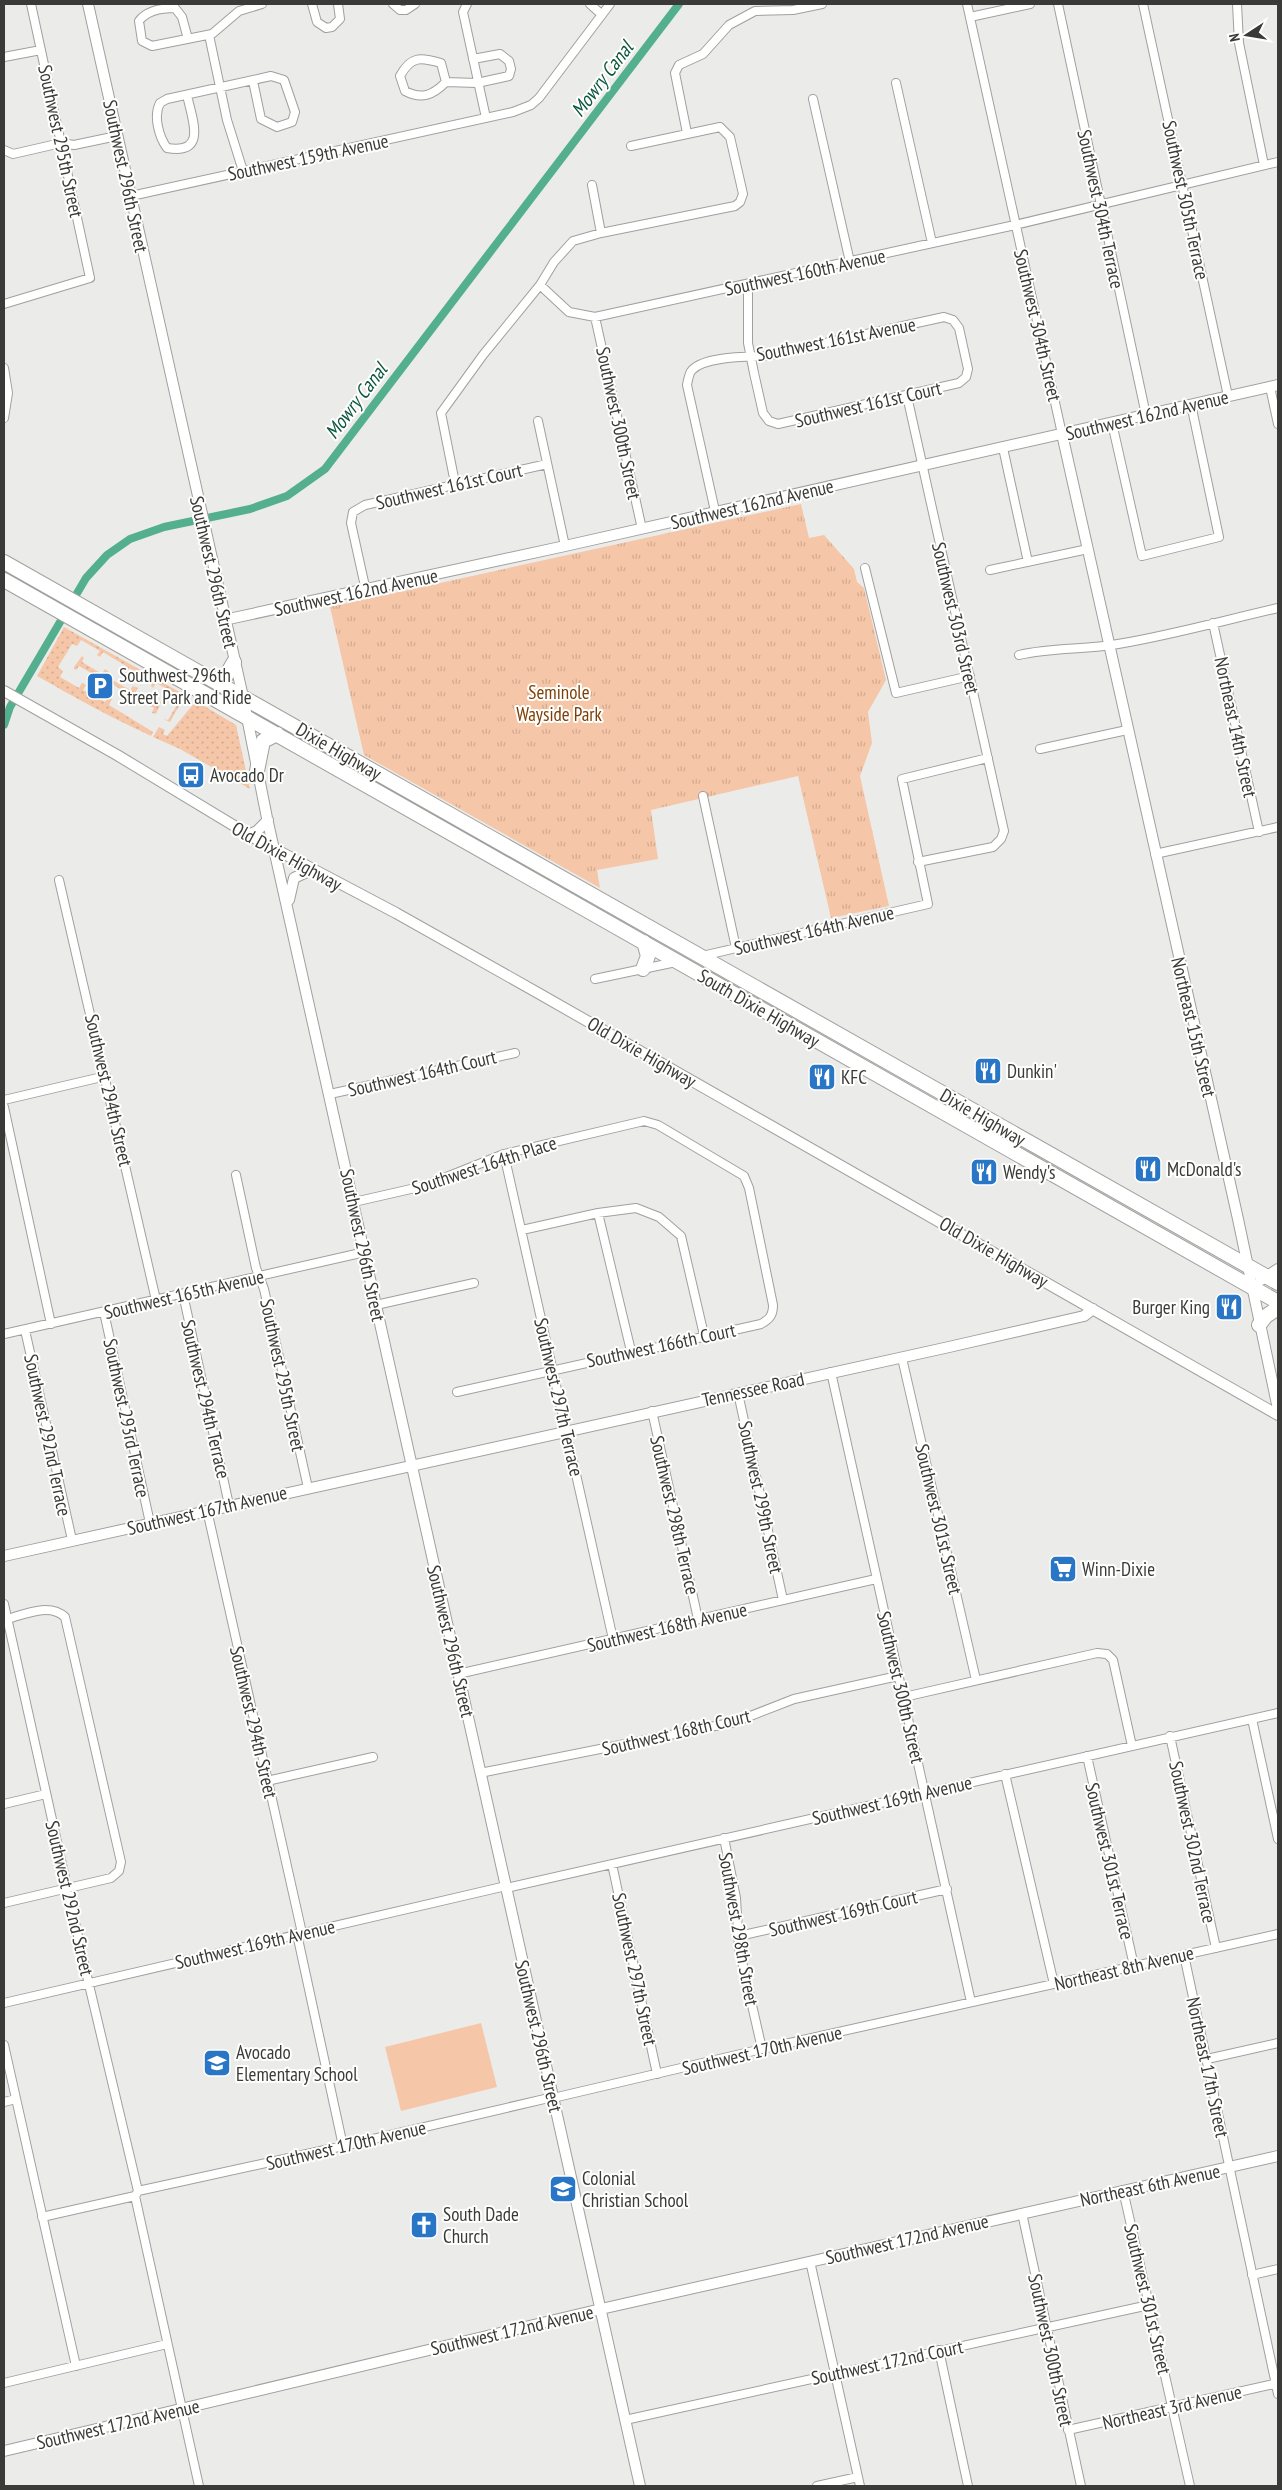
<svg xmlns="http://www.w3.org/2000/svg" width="1282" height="2490" viewBox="0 0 1282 2490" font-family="'PT Sans Narrow',sans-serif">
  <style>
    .grass { fill: url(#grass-dots) }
    .park { fill: url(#park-tufts) }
    .pitch { fill: #f5c6a7 }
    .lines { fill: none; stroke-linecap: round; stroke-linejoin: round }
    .canal { stroke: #54af8f; stroke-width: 8 }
    .street-casing { stroke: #a0a09d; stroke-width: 10 }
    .secondary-casing { stroke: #a0a09d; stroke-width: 12 }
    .highway-casing { stroke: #a0a09d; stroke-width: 16 }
    .street { stroke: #fff; stroke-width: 8 }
    .secondary { stroke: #fff; stroke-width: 10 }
    .highway { stroke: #fff; stroke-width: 14 }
    .labels { text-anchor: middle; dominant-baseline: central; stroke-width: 4; stroke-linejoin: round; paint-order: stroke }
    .street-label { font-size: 19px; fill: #3a3a39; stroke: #fffffe }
    .poi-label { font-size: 19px; fill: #3a3a39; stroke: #fffffe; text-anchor: start }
    .park-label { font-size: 19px; fill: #7e4009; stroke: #fffffe }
    .water-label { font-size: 20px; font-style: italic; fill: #0c5742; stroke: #fffffe }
  </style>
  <defs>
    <pattern id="grass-dots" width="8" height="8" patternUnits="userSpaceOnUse" patternTransform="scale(1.25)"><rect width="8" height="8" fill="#f5c6a7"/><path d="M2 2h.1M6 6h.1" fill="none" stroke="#d3ab90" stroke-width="1.8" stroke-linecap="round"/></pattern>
    <pattern id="park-tufts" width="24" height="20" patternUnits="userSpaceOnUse" patternTransform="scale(1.25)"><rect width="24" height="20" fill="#f5c6a7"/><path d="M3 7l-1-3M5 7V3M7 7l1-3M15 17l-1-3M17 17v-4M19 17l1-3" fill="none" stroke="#d3ab90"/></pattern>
  </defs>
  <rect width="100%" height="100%" fill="#ebece9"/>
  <path class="grass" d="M64 627 185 695 170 722 163 719 168 720 178 703 172 699 175 693 156 683 153 688 151 686 153 681 129 668 126 673 123 671 126 666 103 652 100 657 97 655 100 651 81 640 77 646 72 644 58 667 63 671 60 677 79 688 82 683 86 685 83 690 105 702 108 697 112 699 109 705 153 732 151 736C112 718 74 697 37 676Z
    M82 656 84 658 82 662 102 674 105 669 109 672 107 677 130 690 133 686 138 688 135 693 156 705 159 701 161 702 156 714 152 713 154 708 133 697 130 701 126 699 129 694 105 680 102 685 98 683 100 678 79 666 76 670 74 669V667Z
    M196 701 236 725 250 789 180 749 153 737 159 727 165 730 163 734 167 736Z"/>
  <path class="park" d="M801 504 809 538 824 535 854 569 857 582 864 588 886 680 868 712 872 743 860 776 889 906 831 918 798 776 651 810 658 859 597 870 600 888 364 755 330 607Z"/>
  <path class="pitch" d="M481 2023 497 2087 401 2111 385 2047Z"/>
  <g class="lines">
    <path class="canal" d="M4 725 10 707 86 578 107 555 130 539 164 527 250 509 287 496 325 469 679 4"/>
    <g class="street-casing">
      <path id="street" d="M312 4 317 22 326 28 332 27 340 19 338 4
        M393 4 400 10H406L415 4
        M467 4 463 12 486 118
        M590 4 601 14
        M967 4 1062 434
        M1058 4 1146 415
        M1143 4 1228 396
        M1237 4 1239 43 1264 165
        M970 17 1030 4
        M209 35 227 120 243 171
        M188 39 182 17 175 8C162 8 147 10 139 21L142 41 152 46 212 34 239 11 262 4
        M4 57 41 50
        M446 82 441 63C420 57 411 56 400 76L405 91C422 100 433 95 446 82L477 83 509 76 511 69 509 61 500 54 473 59
        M896 83 932 243
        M187 95C192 119 208 155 167 148 159 137 153 116 160 103L167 99 271 76 284 80 295 112 292 122 277 127 261 119 253 81
        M813 99 850 262
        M687 133 675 73 679 65 703 54 729 25 755 11 793 10 822 4
        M4 150 13 154 61 143 74 145 117 136
        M592 185 601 233
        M131 196 513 112 531 105 539 98 610 4
        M540 285 569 312 595 317 1015 225 1278 162
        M4 304 90 278 31 4
        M595 317 642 529
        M4 368 8 393 4 418
        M1270 387 1278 424
        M907 396 1004 831 1001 839 993 847 918 862
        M538 421 565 546
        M1112 423 1142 556 1219 537 1191 404
        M1003 448 1028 562
        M455 483 441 413 483 355 540 285 554 262 573 241 601 233 735 206 740 202 743 194 730 137 720 127 631 146
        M715 511 687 385C688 380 689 373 692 370 705 356 748 357 766 356L944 317 953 320 959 328 968 369 966 377 959 383 778 424 769 421 763 413 754 373 748 343V284
        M865 568 896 693 970 676
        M990 570 1088 549
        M366 591 351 523 353 512 365 505 547 464
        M1213 623 1259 832
        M1019 655C1052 647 1085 650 1118 644 1172 635 1225 620 1278 608
        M1040 749 1127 730
        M703 796 736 948
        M1155 854 1278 827
        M59 880 156 1300
        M702 956 928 904 902 779 988 758
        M595 979 676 962
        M330 1094 515 1053
        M4 1100 106 1076
        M4 1107 51 1324
        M504 1154 613 1639
        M236 1175 256 1268 264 1289 308 1488
        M354 1202 424 1186 504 1154 644 1121 658 1125 744 1176 749 1188 773 1305C773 1315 770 1319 761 1324L457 1392
        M598 1213 631 1351
        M522 1230 598 1213 636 1208 659 1217 681 1236 704 1335
        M183 1294 229 1505
        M376 1305 474 1283
        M104 1312 150 1523
        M25 1330 72 1540
        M4 1334 365 1252
        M902 1358 976 1680
        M831 1372 971 2002
        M738 1393 783 1600
        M652 1411 698 1619
        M207 1510 302 1933
        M4 1604 86 1972 138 2191
        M458 1674 876 1579
        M904 1697 1097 1653 1107 1654 1113 1660 1132 1746
        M1252 1719 1278 1839
        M1170 1736 1216 1948
        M1087 1756 1134 1966
        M480 1773 735 1722 794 1699 898 1676
        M1005 1774 1054 1984
        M267 1781 373 1757
        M4 1804 46 1794
        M724 1838 736 1898 739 1948 762 2049
        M612 1864 657 2074
        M506 1888 1278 1713
        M4 1903 111 1878 119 1871 121 1862 65 1617C49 1602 23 1615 4 1620
        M297 1934 343 2146
        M739 1936 947 1889
        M1184 1955 1278 2394
        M4 2003 506 1886
        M4 2045 76 2366
        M1207 2059 1278 2043
        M553 2098 762 2049 1278 1934
        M4 2102 16 2099
        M1123 2190 1190 2486
        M138 2191 343 2146 553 2097
        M135 2196 199 2486
        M1022 2213 1081 2486
        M42 2217 135 2196 137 2193
        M810 2261 860 2486
        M1252 2275 1278 2269
        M939 2350 968 2486
        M4 2383 167 2344
        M625 2420 1149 2305
        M1068 2430 1278 2383
        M817 2486 858 2477"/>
    </g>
    <g class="secondary-casing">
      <path id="secondary" d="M88 4 243 697 267 818 640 2486
        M1062 434 1238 1219 1278 1409
        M224 620 565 546 1278 385
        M4 691 117 755 256 839 396 913 538 993 1278 1415
        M248 835 257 831 268 820
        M289 900 294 878 313 869
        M1261 1280 1278 1269
        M4 1556 949 1347 1084 1316 1093 1309
        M4 2451 601 2309 1278 2156"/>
    </g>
    <g class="highway-casing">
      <path id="highway" d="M4 562 1278 1283
        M4 580 1278 1302
        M212 680 226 676 234 662
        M257 771 263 741 277 734
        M643 969 648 956 644 942
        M1259 1325 1266 1316 1278 1308"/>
    </g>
    <use href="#street" class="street"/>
    <use href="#secondary" class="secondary"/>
    <use href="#highway" class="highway"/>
  </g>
  <defs>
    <g id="parking-square" transform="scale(1.4375)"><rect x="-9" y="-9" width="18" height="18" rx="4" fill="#2876c5" stroke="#fffffe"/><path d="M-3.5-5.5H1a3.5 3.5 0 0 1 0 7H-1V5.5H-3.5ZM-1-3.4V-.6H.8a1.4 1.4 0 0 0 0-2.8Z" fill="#fff"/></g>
    <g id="bus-square" transform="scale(1.4375)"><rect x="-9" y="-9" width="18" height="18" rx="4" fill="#2876c5" stroke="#fffffe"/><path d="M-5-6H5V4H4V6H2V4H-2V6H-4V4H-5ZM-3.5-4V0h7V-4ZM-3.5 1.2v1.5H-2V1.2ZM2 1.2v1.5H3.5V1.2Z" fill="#fff"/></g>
    <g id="restaurant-square" transform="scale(1.4375)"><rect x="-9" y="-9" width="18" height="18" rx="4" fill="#2876c5" stroke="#fffffe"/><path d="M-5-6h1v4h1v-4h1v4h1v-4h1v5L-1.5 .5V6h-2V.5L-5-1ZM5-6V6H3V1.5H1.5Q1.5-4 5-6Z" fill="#fff"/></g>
    <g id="supermarket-square" transform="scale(1.4375)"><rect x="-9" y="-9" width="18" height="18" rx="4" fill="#2876c5" stroke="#fffffe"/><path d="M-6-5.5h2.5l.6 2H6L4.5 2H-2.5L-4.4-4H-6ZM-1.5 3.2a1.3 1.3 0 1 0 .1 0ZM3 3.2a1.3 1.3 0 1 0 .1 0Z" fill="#fff"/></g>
    <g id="school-square" transform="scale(1.4375)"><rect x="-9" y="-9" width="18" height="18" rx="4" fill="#2876c5" stroke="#fffffe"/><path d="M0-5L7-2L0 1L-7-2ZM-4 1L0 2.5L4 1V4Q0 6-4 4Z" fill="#fff"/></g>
    <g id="church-square" transform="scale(1.4375)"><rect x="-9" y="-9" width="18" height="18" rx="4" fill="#2876c5" stroke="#fffffe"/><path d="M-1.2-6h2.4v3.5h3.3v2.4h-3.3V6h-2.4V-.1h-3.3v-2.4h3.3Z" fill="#fff"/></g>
  </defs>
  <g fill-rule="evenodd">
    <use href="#parking-square" x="100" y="686"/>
    <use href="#bus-square" x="191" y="775"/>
    <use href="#restaurant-square" x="988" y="1071"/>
    <use href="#restaurant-square" x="822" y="1077"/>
    <use href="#restaurant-square" x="1148" y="1169"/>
    <use href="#restaurant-square" x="984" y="1172"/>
    <use href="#restaurant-square" x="1229" y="1307"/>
    <use href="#supermarket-square" x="1063" y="1569"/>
    <use href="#school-square" x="217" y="2063"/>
    <use href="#school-square" x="563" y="2189"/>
    <use href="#church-square" x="424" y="2225"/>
  </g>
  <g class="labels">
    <g class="street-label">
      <text transform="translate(61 141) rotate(78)">Southwest 295th Street</text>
      <text transform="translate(308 157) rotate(-12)">Southwest 159th Avenue</text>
      <text transform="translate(126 176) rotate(78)">Southwest 296th Street</text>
      <text transform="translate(1186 200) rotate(78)">Southwest 305th Terrace</text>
      <text transform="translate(1101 209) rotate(78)">Southwest 304th Terrace</text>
      <text transform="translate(805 272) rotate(-12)">Southwest 160th Avenue</text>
      <text transform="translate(1038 325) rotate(77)">Southwest 304th Street</text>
      <text transform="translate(836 339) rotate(-11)">Southwest 161st Avenue</text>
      <text transform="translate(868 404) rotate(-13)">Southwest 161st Court</text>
      <text transform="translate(1147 415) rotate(-13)">Southwest 162nd Avenue</text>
      <text transform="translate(619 423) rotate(78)">Southwest 300th Street</text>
      <text transform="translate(449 486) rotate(-13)">Southwest 161st Court</text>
      <text transform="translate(752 504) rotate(-13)">Southwest 162nd Avenue</text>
      <text transform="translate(214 572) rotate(77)">Southwest 296th Street</text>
      <text transform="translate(356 592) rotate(-12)">Southwest 162nd Avenue</text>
      <text transform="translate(956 618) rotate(77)">Southwest 303rd Street</text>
      <text transform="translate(1236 727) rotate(78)">Northeast 14th Street</text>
      <text transform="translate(339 751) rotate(30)">Dixie Highway</text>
      <text transform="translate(287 856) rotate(29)">Old Dixie Highway</text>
      <text transform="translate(814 930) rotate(-13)">Southwest 164th Avenue</text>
      <text transform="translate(759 1008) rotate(30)">South Dixie Highway</text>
      <text transform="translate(1194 1027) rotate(77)">Northeast 15th Street</text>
      <text transform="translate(642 1052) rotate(30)">Old Dixie Highway</text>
      <text transform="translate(422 1073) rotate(-13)">Southwest 164th Court</text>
      <text transform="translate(109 1090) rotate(77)">Southwest 294th Street</text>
      <text transform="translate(983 1117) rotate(30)">Dixie Highway</text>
      <text transform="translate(484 1165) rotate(-18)">Southwest 164th Place</text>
      <text transform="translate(363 1245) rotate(78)">Southwest 296th Street</text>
      <text transform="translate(994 1252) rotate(30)">Old Dixie Highway</text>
      <text transform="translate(184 1294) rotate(-13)">Southwest 165th Avenue</text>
      <text transform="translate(661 1345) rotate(-12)">Southwest 166th Court</text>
      <text transform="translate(283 1375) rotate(78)">Southwest 295th Street</text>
      <text transform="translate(753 1389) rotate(-12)">Tennessee Road</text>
      <text transform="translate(559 1397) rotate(77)">Southwest 297th Terrace</text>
      <text transform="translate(206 1399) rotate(77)">Southwest 294th Terrace</text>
      <text transform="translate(127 1418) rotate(78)">Southwest 293rd Terrace</text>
      <text transform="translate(48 1435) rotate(78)">Southwest 292nd Terrace</text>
      <text transform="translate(761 1497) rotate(78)">Southwest 299th Street</text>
      <text transform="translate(207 1510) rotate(-13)">Southwest 167th Avenue</text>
      <text transform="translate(675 1515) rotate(77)">Southwest 298th Terrace</text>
      <text transform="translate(939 1519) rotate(77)">Southwest 301st Street</text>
      <text transform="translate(667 1627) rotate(-13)">Southwest 168th Avenue</text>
      <text transform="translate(451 1641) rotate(77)">Southwest 296th Street</text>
      <text transform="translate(901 1687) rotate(77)">Southwest 300th Street</text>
      <text transform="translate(254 1722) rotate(77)">Southwest 294th Street</text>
      <text transform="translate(676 1732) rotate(-13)">Southwest 168th Court</text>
      <text transform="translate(892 1800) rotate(-13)">Southwest 169th Avenue</text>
      <text transform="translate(1193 1842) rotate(78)">Southwest 302nd Terrace</text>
      <text transform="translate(1110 1861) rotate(77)">Southwest 301st Terrace</text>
      <text transform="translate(70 1898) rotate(77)">Southwest 292nd Street</text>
      <text transform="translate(843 1913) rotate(-13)">Southwest 169th Court</text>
      <text transform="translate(739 1929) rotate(80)">Southwest 298th Street</text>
      <text transform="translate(255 1944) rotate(-13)">Southwest 169th Avenue</text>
      <text transform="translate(1124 1968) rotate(-13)">Northeast 8th Avenue</text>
      <text transform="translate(635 1969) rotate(78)">Southwest 297th Street</text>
      <text transform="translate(539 2036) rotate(77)">Southwest 296th Street</text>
      <text transform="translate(762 2050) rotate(-13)">Southwest 170th Avenue</text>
      <text transform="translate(1208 2067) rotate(78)">Northeast 17th Street</text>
      <text transform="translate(346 2145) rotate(-13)">Southwest 170th Avenue</text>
      <text transform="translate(1150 2185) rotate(-12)">Northeast 6th Avenue</text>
      <text transform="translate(907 2239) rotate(-13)">Southwest 172nd Avenue</text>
      <text transform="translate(1148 2299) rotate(77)">Southwest 301st Street</text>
      <text transform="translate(512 2330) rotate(-13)">Southwest 172nd Avenue</text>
      <text transform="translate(1051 2350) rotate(78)">Southwest 300th Street</text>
      <text transform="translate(887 2362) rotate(-12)">Southwest 172nd Court</text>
      <text transform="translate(1172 2407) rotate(-13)">Northeast 3rd Avenue</text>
      <text transform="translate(118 2424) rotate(-13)">Southwest 172nd Avenue</text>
    </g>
    <g class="poi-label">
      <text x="119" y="675">Southwest 296th<tspan x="119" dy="22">Street Park and Ride</tspan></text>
      <text x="210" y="775">Avocado Dr</text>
      <text x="1007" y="1071">Dunkin'</text>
      <text x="841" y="1077">KFC</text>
      <text x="1167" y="1169">McDonald's</text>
      <text x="1003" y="1172">Wendy's</text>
      <text x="1210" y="1307" text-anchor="end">Burger King</text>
      <text x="1082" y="1569">Winn-Dixie</text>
      <text x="236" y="2052">Avocado<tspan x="236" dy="22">Elementary School</tspan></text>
      <text x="582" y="2178">Colonial<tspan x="582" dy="22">Christian School</tspan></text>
      <text x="443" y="2214">South Dade<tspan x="443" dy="22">Church</tspan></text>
    </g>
    <g class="park-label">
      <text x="559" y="692">Seminole<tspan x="559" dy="22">Wayside Park</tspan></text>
    </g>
    <g class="water-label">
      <text transform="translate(602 79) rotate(-53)">Mowry Canal</text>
      <text transform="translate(356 401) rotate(-53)">Mowry Canal</text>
    </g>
  </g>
  <rect width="1282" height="2490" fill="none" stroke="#3a3a39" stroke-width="10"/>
  <g transform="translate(1247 35) rotate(258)" stroke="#fffffe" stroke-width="4" paint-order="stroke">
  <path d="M0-4L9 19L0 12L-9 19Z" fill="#3a3a39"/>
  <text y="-8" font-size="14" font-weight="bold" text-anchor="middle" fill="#3a3a39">N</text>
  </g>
</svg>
